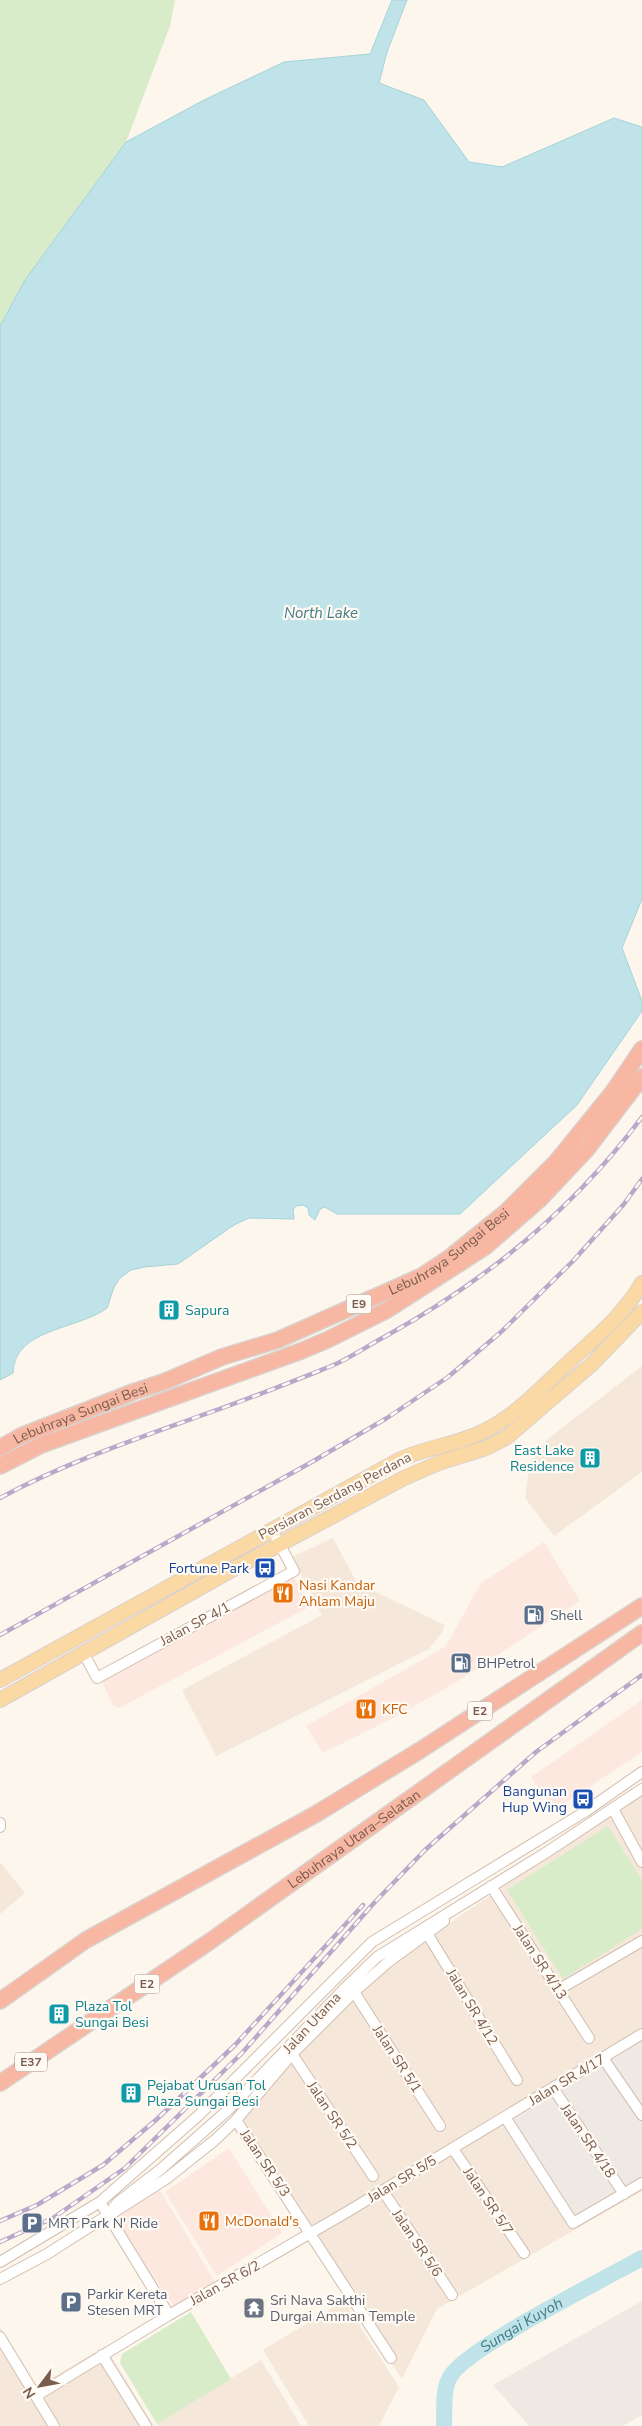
<svg xmlns="http://www.w3.org/2000/svg" width="642" height="2426" viewBox="0 0 642 2426" font-family="'Nunito Sans',sans-serif">
  <style>
    .residential { fill: #f5e8da }
    .commercial { fill: #fde8e0 }
    .industrial { fill: #efe9e4 }
    .green { fill: #d8ecc9 }
    .water { fill: #bfe3e8; stroke: #a5d3da }
    .lines { fill: none; stroke-linecap: round; stroke-linejoin: round }
    .river { stroke: #bfe3e8; stroke-width: 16 }
    .minor-casing { stroke: #d1beb0; stroke-width: 12 }
    .major-casing { stroke: #dad1cd; stroke-width: 16 }
    .highway-casing { stroke: #dad1cd; stroke-width: 18 }
    .minor { stroke: #fff; stroke-width: 10 }
    .major { stroke: #fbd9a5; stroke-width: 14 }
    .highway { stroke: #f7b7a3; stroke-width: 15 }
    .rail-casing { stroke: #b9a8c9; stroke-width: 4.5 }
    .rail { stroke: #fffaf3; stroke-width: 2.5; stroke-dasharray: 8; stroke-linecap: butt }
    .labels { text-anchor: middle; dominant-baseline: central; stroke-width: 4.5; stroke-linejoin: round; paint-order: stroke }
    .shield { fill: #fffaf3; stroke: #a28b7f; stroke-width: 1 }
    .shield-label { font-size: 12px; font-weight: bold; fill: #7a5c4d }
    .street-label { font-size: 14px; fill: #7a5c4d; stroke: #fffaf3 }
    .culture-label { font-size: 14px; fill: #0d838f; stroke: #fffaf3; text-anchor: start }
    .transit-label { font-size: 14px; fill: #164399; stroke: #fffaf3; text-anchor: end }
    .food-label { font-size: 14px; fill: #c56008; stroke: #fffaf3; text-anchor: start }
    .service-label { font-size: 14px; fill: #4e5e75; stroke: #fffaf3; text-anchor: start }
    .worship-label { font-size: 14px; fill: #5b616d; stroke: #fffaf3; text-anchor: start }
    .water-label { font-size: 15px; font-style: italic; fill: #437c86; stroke: #fffaf3 }
  </style>
  <rect width="100%" height="100%" fill="#fdf6ec"/>
  <path class="residential" d="M642 1366V1472L554 1536 525 1498 530 1462 549 1438Z
    M333 1538 357 1583 445 1625 441 1634 429 1649 216 1756 182 1690 322 1615 292 1557Z
    M642 1793V2191L437 2309 402 2379 231 2125 298 2050 386 1966Z
    M0 1862 25 1893 0 1914Z
    M344 2301 399 2387 379 2426H309L263 2350Z
    M0 2327 37 2387 105 2346 154 2426H0Z
    M261 2360 301 2426H158L157 2424Z"/>
  <path class="commercial" d="M544 1542 580 1601 455 1683 395 1717 323 1753 306 1726 446 1646 481 1583Z
    M293 1576 309 1603 307 1608 119 1708 113 1705 101 1680Z
    M642 1700V1752L554 1810 531 1777Z
    M229 2148 282 2233 217 2276 165 2192Z
    M160 2190 215 2282 174 2306 111 2219Z"/>
  <path class="industrial" d="M642 2038V2189L569 2229 500 2125Z
    M642 2301V2415L623 2426H529L493 2385Z"/>
  <path class="green" d="M0 0H175L170 26 126 142 25 280 0 326Z
    M608 1826 642 1880V1929L563 1979 507 1890Z
    M191 2312 231 2379 157 2424 120 2363 122 2354Z"/>
  <path class="water" d="M392 0H407L387 52 379 83 424 100 469 162 502 167 614 118 642 127V899L622 948 642 1001V1011L577 1105 460 1214H337L325 1207 320 1209 315 1220 309 1215 308 1208 303 1205 296 1206 293 1210 294 1219 249 1218 234 1225 178 1264 144 1267 131 1270 120 1278 114 1287 107 1308C78 1330 14 1328 13 1373L0 1380V326L25 280 126 142 204 100 284 62 370 54Z"/>
  <g class="lines">
    <path class="river" id="s1" d="M444 2426C445 2410 442 2391 450 2377 463 2350 608 2277 642 2258"/>
    <g class="minor-casing">
      <path id="minor" d="M83 1652 97 1678 294 1571 272 1530
        M613 1809 642 1862
        M0 1823V1827
        M491 1886 589 2038
        M428 1935 517 2080
        M558 1990 642 1941
        M354 1992 440 2126
        M292 2054 373 2176
        M603 2058 642 2115
        M553 2088 624 2194
        M505 2117 573 2223 642 2183
        M236 2120 391 2358
        M453 2149 524 2253
        M383 2191 452 2295
        M100 2202 169 2315
        M111 2214 166 2179 215 2140 236 2120 292 2054 354 1992 387 1963 444 1921
        M0 2262 100 2202 198 2116 372 1942 586 1811 642 1772
        M0 2279 47 2254 108 2215 117 2203 161 2169 229 2109 346 1987 377 1957 547 1852 642 1789
        M0 2337 54 2426
        M102 2355 146 2426
        M36 2396 169 2315 347 2212 642 2034"/>
    </g>
    <g class="major-casing">
      <path id="major" d="M0 1680 399 1460C426 1447 456 1445 482 1432 515 1417 541 1388 568 1363 594 1339 624 1315 642 1283
        M0 1700 230 1571 404 1478 441 1462 486 1448 507 1437 592 1364 642 1312"/>
    </g>
    <g class="highway-casing">
      <g id="highway">
        <path id="s2" d="M0 1448 21 1436 133 1392 166 1381 222 1357 278 1340 422 1276 449 1258 506 1212 557 1161 613 1092 642 1049"/>
        <path d="M0 1466 41 1445 301 1351 327 1340 387 1310 485 1247 539 1200 587 1149 642 1077"/>
        <path d="M0 2001 86 1940 316 1814 419 1751 642 1606"/>
        <path id="s3" d="M0 2083 209 1942 642 1633"/>
      </g>
    </g>
    <use href="#minor" class="minor"/>
    <use href="#major" class="major"/>
    <use href="#highway" class="highway"/>
    <g class="rail-casing">
      <path id="rail" d="M0 1498C63 1464 130 1441 197 1417 241 1402 286 1384 329 1367 349 1359 367 1346 386 1336 487 1280 573 1210 642 1117
        M0 1635 310 1463 387 1418 448 1377 501 1332 573 1261 624 1204 642 1179
        M0 2221 37 2205 103 2165 157 2119 235 2045 363 1905
        M0 2242 53 2218 125 2168 242 2053 374 1903 425 1850 536 1752 642 1675"/>
    </g>
    <use href="#rail" class="rail"/>
  </g>
  <defs>
    <g id="building-square" transform="scale(1.125)"><rect x="-9" y="-9" width="18" height="18" rx="4" fill="#0f9aa8" stroke="#fffaf3"/><path d="M-4-6H4V6H1V3H-1V6H-4ZM-2.5-4.3h1.7v1.8h-1.7ZM.8-4.3h1.7v1.8H.8ZM-2.5-1h1.7V.8h-1.7ZM.8-1h1.7V.8H.8Z" fill="#fff"/></g>
    <g id="bus-square" transform="scale(1.125)"><rect x="-9" y="-9" width="18" height="18" rx="4" fill="#1a4fb4" stroke="#fffaf3"/><path d="M-5-6H5V4H4V6H2V4H-2V6H-4V4H-5ZM-3.5-4V0h7V-4ZM-3.5 1.2v1.5H-2V1.2ZM2 1.2v1.5H3.5V1.2Z" fill="#fff"/></g>
    <g id="restaurant-square" transform="scale(1.125)"><rect x="-9" y="-9" width="18" height="18" rx="4" fill="#e8710a" stroke="#fffaf3"/><path d="M-5-6h1v4h1v-4h1v4h1v-4h1v5L-1.5 .5V6h-2V.5L-5-1ZM5-6V6H3V1.5H1.5Q1.5-4 5-6Z" fill="#fff"/></g>
    <g id="fuel-square" transform="scale(1.125)"><rect x="-9" y="-9" width="18" height="18" rx="4" fill="#5c6f8a" stroke="#fffaf3"/><path d="M-5.5-6h7V0h2V4h1.3V-2.5L3-4.5l.8-.8L6-3V5H2.5V1h-1V6h-7ZM-4.2-4.7v3.2H.2V-4.7Z" fill="#fff"/></g>
    <g id="parking-square" transform="scale(1.125)"><rect x="-9" y="-9" width="18" height="18" rx="4" fill="#5c6f8a" stroke="#fffaf3"/><path d="M-3.5-5.5H1a3.5 3.5 0 0 1 0 7H-1V5.5H-3.5ZM-1-3.4V-.6H.8a1.4 1.4 0 0 0 0-2.8Z" fill="#fff"/></g>
    <g id="temple-square" transform="scale(1.125)"><rect x="-9" y="-9" width="18" height="18" rx="4" fill="#6b7280" stroke="#fffaf3"/><path d="M0-6L5-2H3V0L6.5 2.5H4V6H1.5V3h-3V6H-4V2.5H-6.5L-3 0V-2H-5Z" fill="#fff"/></g>
  </defs>
  <g fill-rule="evenodd">
    <use href="#building-square" x="169" y="1310"/>
    <use href="#building-square" x="590" y="1458"/>
    <use href="#bus-square" x="265" y="1568"/>
    <use href="#restaurant-square" x="283" y="1593"/>
    <use href="#fuel-square" x="534" y="1615"/>
    <use href="#fuel-square" x="461" y="1663"/>
    <use href="#restaurant-square" x="366" y="1709"/>
    <use href="#bus-square" x="583" y="1799"/>
    <use href="#building-square" x="59" y="2014"/>
    <use href="#building-square" x="131" y="2093"/>
    <use href="#restaurant-square" x="209" y="2221"/>
    <use href="#parking-square" x="32" y="2223"/>
    <use href="#parking-square" x="71" y="2302"/>
    <use href="#temple-square" x="254" y="2308"/>
  </g>
  <g class="labels">
    <g class="shield">
      <rect x="346.5" y="1294.5" width="25" height="19" rx="4"/>
      <rect x="467.5" y="1701.5" width="25" height="19" rx="4"/>
      <rect x="134.5" y="1974.5" width="25" height="19" rx="4"/>
      <rect x="15" y="2052.5" width="32" height="19" rx="4"/>
    </g>
    <g class="shield-label">
      <text x="359" y="1304">E9</text>
      <text x="480" y="1711">E2</text>
      <text x="147" y="1984">E2</text>
      <text x="31" y="2062">E37</text>
    </g>
    <g class="street-label">
      <text stroke="none"><textPath href="#s2" startOffset="492">Lebuhraya Sungai Besi</textPath></text>
      <text stroke="none"><textPath href="#s2" startOffset="88">Lebuhraya Sungai Besi</textPath></text>
      <text transform="translate(335 1496) rotate(-28)">Persiaran Serdang Perdana</text>
      <text transform="translate(195 1624) rotate(-28)">Jalan SP 4/1</text>
      <text stroke="none"><textPath href="#s3" startOffset="430">Lebuhraya Utara–Selatan</textPath></text>
      <text transform="translate(540 1962) rotate(57)">Jalan SR 4/13</text>
      <text transform="translate(472 2007) rotate(59)">Jalan SR 4/12</text>
      <text transform="translate(312 2023) rotate(-47)">Jalan Utama</text>
      <text transform="translate(397 2059) rotate(57)">Jalan SR 5/1</text>
      <text transform="translate(567 2080) rotate(-31)">Jalan SR 4/17</text>
      <text transform="translate(332 2115) rotate(56)">Jalan SR 5/2</text>
      <text transform="translate(588 2141) rotate(56)">Jalan SR 4/18</text>
      <text transform="translate(265 2163) rotate(56)">Jalan SR 5/3</text>
      <text transform="translate(402 2179) rotate(-31)">Jalan SR 5/5</text>
      <text transform="translate(488 2201) rotate(56)">Jalan SR 5/7</text>
      <text transform="translate(417 2243) rotate(56)">Jalan SR 5/6</text>
      <text transform="translate(225 2283) rotate(-29)">Jalan SR 6/2</text>
    </g>
    <g class="culture-label">
      <text x="185" y="1310">Sapura</text>
      <text x="574" y="1450" text-anchor="end">East Lake<tspan x="574" dy="16">Residence</tspan></text>
      <text x="75" y="2006">Plaza Tol<tspan x="75" dy="16">Sungai Besi</tspan></text>
      <text x="147" y="2085">Pejabat Urusan Tol<tspan x="147" dy="16">Plaza Sungai Besi</tspan></text>
    </g>
    <g class="transit-label">
      <text x="249" y="1568">Fortune Park</text>
      <text x="567" y="1791">Bangunan<tspan x="567" dy="16">Hup Wing</tspan></text>
    </g>
    <g class="food-label">
      <text x="299" y="1585">Nasi Kandar<tspan x="299" dy="16">Ahlam Maju</tspan></text>
      <text x="382" y="1709">KFC</text>
      <text x="225" y="2221">McDonald's</text>
    </g>
    <g class="service-label">
      <text x="550" y="1615">Shell</text>
      <text x="477" y="1663">BHPetrol</text>
      <text x="48" y="2223">MRT Park N' Ride</text>
      <text x="87" y="2294">Parkir Kereta<tspan x="87" dy="16">Stesen MRT</tspan></text>
    </g>
    <g class="worship-label">
      <text x="270" y="2300">Sri Nava Sakthi<tspan x="270" dy="16">Durgai Amman Temple</tspan></text>
    </g>
    <g class="water-label">
      <text x="321" y="613">North Lake</text>
      <text stroke="none"><textPath href="#s1" startOffset="139">Sungai Kuyoh</textPath></text>
    </g>
  </g>
  <g transform="translate(40 2386) rotate(238)" stroke="#fffaf3" stroke-width="4" paint-order="stroke">
  <path d="M0-4L9 19L0 12L-9 19Z" fill="#7a5c4d"/>
  <text y="-8" font-size="14" font-weight="bold" text-anchor="middle" fill="#7a5c4d">N</text>
  </g>
</svg>
